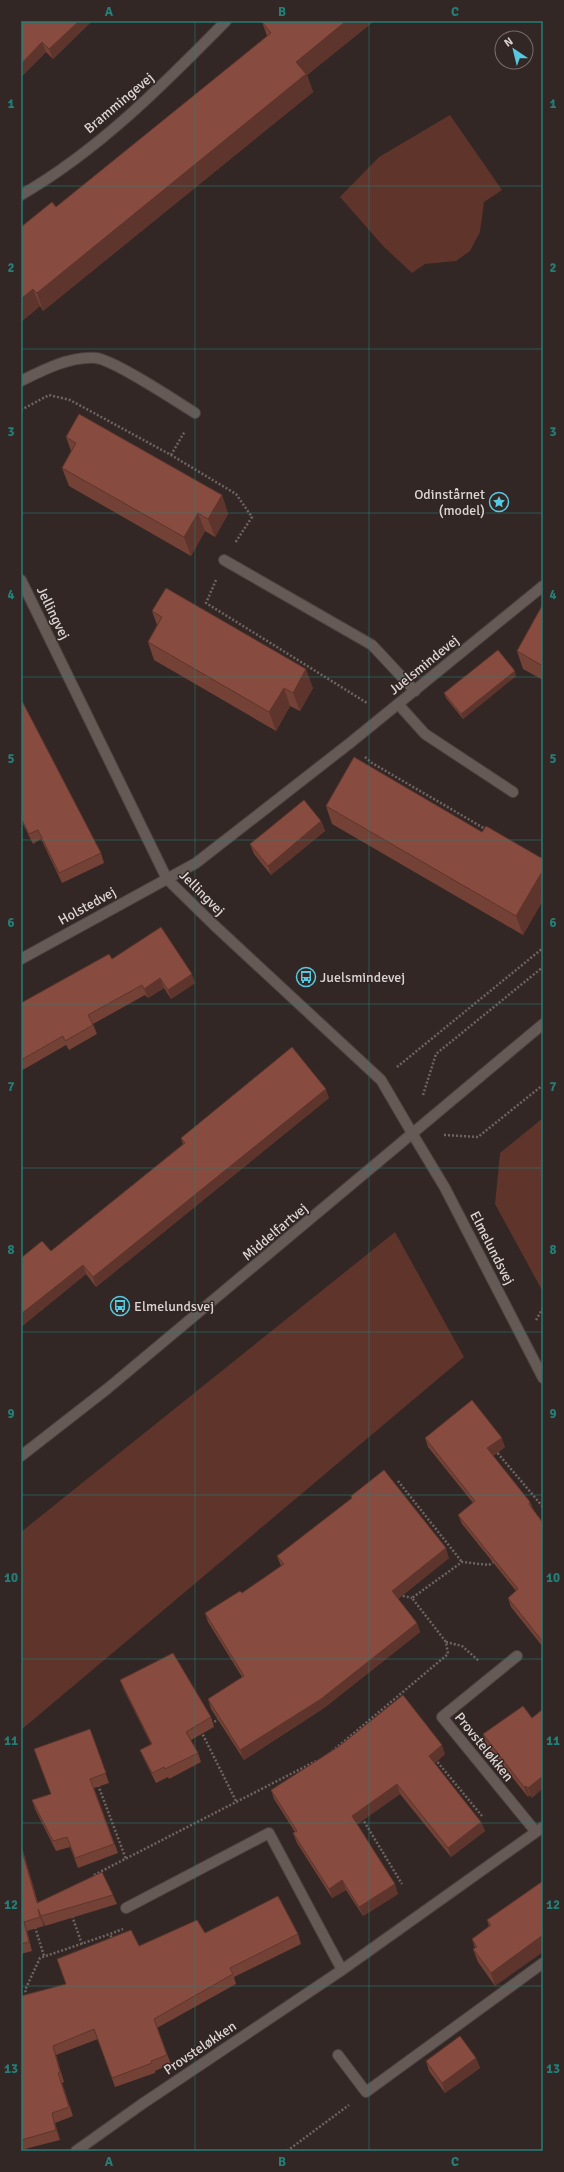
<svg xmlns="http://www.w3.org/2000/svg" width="564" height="2172" viewBox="0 0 564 2172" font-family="Signika,sans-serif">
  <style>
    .green { fill: #5f342a }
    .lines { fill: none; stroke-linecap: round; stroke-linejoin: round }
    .service-casing { stroke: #4c4341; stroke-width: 12 }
    .minor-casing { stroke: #4c4341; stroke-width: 12 }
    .tertiary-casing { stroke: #4c4341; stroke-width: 12 }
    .secondary-casing { stroke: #4c4341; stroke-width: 12 }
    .path { stroke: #6e6462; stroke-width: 2.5; stroke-dasharray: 2 2; stroke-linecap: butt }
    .service { stroke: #665a57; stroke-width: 10 }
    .minor { stroke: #665a57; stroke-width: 10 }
    .tertiary { stroke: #665a57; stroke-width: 10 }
    .secondary { stroke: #665a57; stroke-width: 10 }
    .wall { fill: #744136 }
    .shaded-wall { fill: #5e352c }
    .building { fill: #874c3f; stroke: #5e352c }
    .grid { fill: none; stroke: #247f78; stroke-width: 1; stroke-opacity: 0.55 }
    .labels { text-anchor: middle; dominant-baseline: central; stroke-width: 3; stroke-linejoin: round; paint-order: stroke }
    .street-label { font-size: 14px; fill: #dcd4d3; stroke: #322724 }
    .poi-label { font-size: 14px; fill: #dcd4d3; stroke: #322724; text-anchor: start }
    .neatline { fill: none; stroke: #247f78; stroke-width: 1.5 }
    .grid-label { font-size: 13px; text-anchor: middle; font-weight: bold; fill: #247f78 }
  </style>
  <rect width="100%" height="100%" fill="#322724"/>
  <path class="green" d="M450 115 502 190 484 202 480 232 470 251 456 261 425 264 412 273 384 247 340 197 379 157Z
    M543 1118V1292L495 1204 500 1153Z
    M395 1232 464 1357 21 1730V1532Z"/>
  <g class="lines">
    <g class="service-casing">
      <path id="service" d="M21 381C43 370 70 356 96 358 114 360 176 401 195 413
        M224 560 372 645 415 691
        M398 704 425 734 513 792
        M338 2055 366 2092 543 1963"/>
    </g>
    <g class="minor-casing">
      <path id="minor" d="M21 195C99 150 163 85 226 21
        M21 580 167 879 214 925 381 1080 412 1133
        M21 959 196 863 350 743 543 586
        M517 1656 442 1717 536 1832
        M126 1908 269 1833 342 1970
        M76 2151 142 2104 342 1970 543 1827"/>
    </g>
    <g class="tertiary-casing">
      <path id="tertiary" d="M412 1133 445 1188 543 1378"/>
    </g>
    <g class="secondary-casing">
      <path id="secondary" d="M21 1456 107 1389 543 1024"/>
    </g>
    <path class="path" d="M21 410 49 395 70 400 171 455 236 494 252 517 235 543
      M171 455 185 431
      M216 580 206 603 367 703
      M365 757 372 763 487 830
      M543 920V925
      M397 1067 543 948
      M423 1095 436 1054 543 967
      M444 1135 478 1137 543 1085
      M536 1320 543 1308
      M495 1450 543 1507
      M398 1481 462 1562
      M399 1595 412 1598
      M446 1642 462 1646 479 1661
      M211 1724 220 1718
      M201 1731 237 1803
      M329 1754 448 1654 446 1642 412 1598 462 1562 489 1565 495 1561
      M435 1759 482 1816
      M98 1785 126 1859
      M362 1818 402 1884
      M94 1875 316 1761
      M72 1916 82 1944
      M35 1927 44 1956
      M113 1941 110 1934 123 1929
      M27 1996 25 1990 40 1958 110 1934
      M287 2151 349 2105"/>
    <use href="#service" class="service"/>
    <use href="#minor" class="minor"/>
    <use href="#tertiary" class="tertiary"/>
    <use href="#secondary" class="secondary"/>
  </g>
  <path class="wall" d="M21 21H92L53 59 46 52 21 77Z
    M263 21H374L307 75 313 92 43 311 40 306 21 322 56 207 267 36 262 22Z
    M66 437 222 495 228 514 215 537 205 531 191 556 69 486 62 468 71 451Z
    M543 604V680L523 669 517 651Z
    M152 611 313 688 300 711 290 706 276 731 154 660 148 642 157 625Z
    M516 676 463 719 446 698 444 693Z
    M21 699 101 853 104 863 62 883 41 839 33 844 21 820Z
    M326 806 482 832 543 859V900L523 935 332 824Z
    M321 821 325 831 271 875 254 854 250 844Z
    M112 959 195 983 171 999 164 988 148 998 145 995 93 1024 97 1034 69 1050 66 1045 21 1071V1003Z
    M329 1098 96 1287 86 1274 21 1327V1258L51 1251 183 1144 181 1138Z
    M425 1438 505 1447 493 1456 530 1502 533 1509 543 1523V1647L511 1607 508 1598 516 1591 462 1524 458 1515 473 1503 428 1447Z
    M351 1496 449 1558 398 1599 417 1623 420 1632 324 1708 244 1760 211 1709 208 1699 242 1677 208 1622 205 1613 242 1593 281 1566 277 1556 352 1498Z
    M120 1680 211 1717 214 1727 191 1740 198 1753 201 1762 169 1779 168 1777 156 1783 144 1759 140 1750 151 1744 124 1690Z
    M543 1709V1788L532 1798 530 1795 528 1797 486 1744 483 1734 532 1718Z
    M90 1729 109 1783 94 1788 118 1853 78 1868 70 1847 56 1851 35 1809 32 1800 51 1794Z
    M445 1754 434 1764 481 1822 485 1831 451 1857 400 1794 357 1824 398 1894 363 1916 346 1890 332 1898 297 1843 293 1833 295 1832 274 1799 271 1790Z
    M21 1844 38 1903 113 1895 117 1904 45 1926 42 1918 44 1926 27 1931 32 1951 21 1954Z
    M543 1881 495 1986 478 1962 473 1949 475 1948 472 1939 489 1926 487 1920Z
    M205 1933 298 1934 301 1944 234 1977 236 1984 157 2028 171 2064 155 2071V2073L115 2087 98 2039 56 2055 64 2082 62 2083 73 2116 55 2123 60 2140 21 2150V1996L66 1984 139 1946Z
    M476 2058 480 2068 445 2093 429 2071 426 2061Z"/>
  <path class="shaded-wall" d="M79 21H92L53 59 49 49Z
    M346 21H374L307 75 313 92 43 311 37 293 296 62Z
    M42 42 46 52 21 77V64Z
    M33 289 40 306 21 322V299Z
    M222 495 228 514 215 537 208 519Z
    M198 513 205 531 191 556 184 537Z
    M306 669 313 688 300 711 293 693Z
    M515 671 516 676 463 719 461 714Z
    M284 688 290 706 276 731 269 712Z
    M321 821 325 831 271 875 268 866Z
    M543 870V900L523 935 516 916Z
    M192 974 195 983 171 999 168 990Z
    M160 978 164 988 148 998 144 989Z
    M326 1089 329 1098 96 1287 93 1277Z
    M83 1265 86 1274 21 1327V1314Z
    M502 1438 505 1447 490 1457 487 1448Z
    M446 1548 449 1558 395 1601 392 1591Z
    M417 1623 420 1632 324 1708 244 1760 240 1750Z
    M442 1745 445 1754 432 1766 429 1756Z
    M543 1776V1788L532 1798 528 1788Z
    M397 1784 400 1794 355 1826 352 1816Z
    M526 1786 530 1795 528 1797 524 1787Z
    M481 1822 485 1831 451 1857 448 1848Z
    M21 1844 41 1913 37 1903 21 1847Z
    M342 1880 346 1890 332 1898 329 1889Z
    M395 1884 398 1894 363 1916 359 1907Z
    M38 1909 42 1918 44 1926 40 1917Z
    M24 1922 27 1931 32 1951 29 1942Z
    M543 1935V1952L495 1986 491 1973Z
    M53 2046 56 2055 64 2082 60 2072Z
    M476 2058 480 2068 445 2093 442 2083Z
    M52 2113 55 2123 60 2140 56 2130Z"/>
  <path class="building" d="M21 21H79L49 49 42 42 21 64Z
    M263 21H346L296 62 306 74 37 293 33 289 21 299V227L52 202 56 207 271 33 262 22Z
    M79 414 222 495 208 519 198 513 184 537 62 468 76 443 66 437Z
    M166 588 306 669 293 693 284 688 269 712 148 642 162 617 152 611Z
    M543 604V666L517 651Z
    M498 650 515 671 461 714 444 693Z
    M21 699 101 853 59 873 38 830 29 834 21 818Z
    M354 757 482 832 486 826 543 859V870L516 916 326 806Z
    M304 800 321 821 268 866 250 844Z
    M161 927 192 974 168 990 160 978 144 989 142 985 88 1015 93 1025 65 1041 63 1036 21 1060V1003L109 954 112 959Z
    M292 1047 326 1089 93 1277 83 1265 21 1314V1258L42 1241 51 1251 185 1143 181 1138Z
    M472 1400 502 1438 487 1448 530 1502 529 1504 543 1523V1642L508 1598 518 1589 458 1515 475 1501 425 1438Z
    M384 1470 446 1548 392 1591 417 1623 321 1699 240 1750 208 1699 244 1676 205 1613 240 1591 242 1593 284 1564 277 1556 352 1498 351 1496Z
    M173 1653 211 1717 186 1732 198 1753 165 1769 164 1767 152 1773 140 1750 152 1744 120 1680Z
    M403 1695 442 1745 429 1756 481 1822 448 1848 397 1784 352 1816 395 1884 359 1907 342 1880 329 1889 293 1833 297 1831 271 1790 338 1747Z
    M523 1706 532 1718 543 1709V1776L528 1788 526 1786 524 1787 483 1734Z
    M90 1729 106 1773 90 1779 114 1844 75 1858 67 1837 53 1841 32 1800 51 1794 34 1749Z
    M21 1847 37 1903 102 1872 113 1895 41 1916 38 1909 40 1917 24 1922 29 1942 21 1944Z
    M543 1881V1935L491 1973 473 1949 477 1947 472 1939 491 1925 487 1920Z
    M278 1896 298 1934 230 1968 233 1974 154 2019 167 2055 151 2061 152 2063 112 2078 94 2029 53 2046 60 2072 58 2073 69 2107 52 2113 56 2130 21 2140V1996L66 1984 57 1959 131 1930 139 1946 197 1920 205 1933Z
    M460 2036 476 2058 442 2083 426 2061Z"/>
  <path class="grid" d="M195 21V2151M369 21V2151M21 186H543M21 349H543M21 513H543M21 677H543M21 840H543M21 1004H543M21 1168H543M21 1332H543M21 1495H543M21 1659H543M21 1823H543M21 1986H543"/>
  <defs>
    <g id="sight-ring" transform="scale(1)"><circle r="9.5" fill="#322724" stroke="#56c9e1" stroke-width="1.5"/><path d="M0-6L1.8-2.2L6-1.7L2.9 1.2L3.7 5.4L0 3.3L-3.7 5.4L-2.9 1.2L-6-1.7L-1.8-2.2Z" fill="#56c9e1"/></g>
    <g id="bus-ring" transform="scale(1)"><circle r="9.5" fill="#322724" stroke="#56c9e1" stroke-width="1.5"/><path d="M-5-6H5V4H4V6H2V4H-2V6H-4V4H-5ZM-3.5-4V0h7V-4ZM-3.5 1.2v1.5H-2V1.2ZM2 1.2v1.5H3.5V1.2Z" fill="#56c9e1"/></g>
  </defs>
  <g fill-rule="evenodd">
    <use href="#sight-ring" x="499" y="502"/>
    <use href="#bus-ring" x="306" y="977"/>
    <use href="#bus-ring" x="120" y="1306"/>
  </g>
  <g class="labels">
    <g class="street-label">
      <text transform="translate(119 103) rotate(-40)">Brammingevej</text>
      <text transform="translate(53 613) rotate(64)">Jellingvej</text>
      <text transform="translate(424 665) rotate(-39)">Juelsmindevej</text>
      <text transform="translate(202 893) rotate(45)">Jellingvej</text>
      <text transform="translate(87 906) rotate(-29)">Holstedvej</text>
      <text transform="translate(275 1232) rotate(-40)">Middelfartvej</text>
      <text transform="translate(492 1248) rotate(63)">Elmelundsvej</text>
      <text transform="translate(484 1747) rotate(51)">Provsteløkken</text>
      <text transform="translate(200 2048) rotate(-34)">Provsteløkken</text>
    </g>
    <g class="poi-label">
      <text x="485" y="494" text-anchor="end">Odinstårnet<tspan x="485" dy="16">(model)</tspan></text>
      <text x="320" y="977">Juelsmindevej</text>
      <text x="134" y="1306">Elmelundsvej</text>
    </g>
  </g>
  <rect width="564" height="2172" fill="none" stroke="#322724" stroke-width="44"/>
  <g transform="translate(514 50) rotate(325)"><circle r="19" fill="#322724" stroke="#766c6a"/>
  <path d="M0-3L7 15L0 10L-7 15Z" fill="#56c9e1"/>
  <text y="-6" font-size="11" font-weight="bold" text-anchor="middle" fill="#dcd4d3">N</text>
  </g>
  <rect x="22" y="22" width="520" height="2128" class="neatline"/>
  <g class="grid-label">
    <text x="109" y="16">A</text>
    <text x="282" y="16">B</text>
    <text x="455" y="16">C</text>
    <text x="11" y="108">1</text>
    <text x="553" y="108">1</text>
    <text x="11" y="272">2</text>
    <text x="553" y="272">2</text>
    <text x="11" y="436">3</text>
    <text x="553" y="436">3</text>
    <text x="11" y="599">4</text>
    <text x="553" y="599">4</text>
    <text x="11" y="763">5</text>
    <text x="553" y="763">5</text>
    <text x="11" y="927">6</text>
    <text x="553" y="927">6</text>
    <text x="11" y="1091">7</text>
    <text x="553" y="1091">7</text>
    <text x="11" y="1254">8</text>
    <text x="553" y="1254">8</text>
    <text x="11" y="1418">9</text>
    <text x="553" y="1418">9</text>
    <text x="11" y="1582">10</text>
    <text x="553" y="1582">10</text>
    <text x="11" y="1745">11</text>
    <text x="553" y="1745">11</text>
    <text x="11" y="1909">12</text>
    <text x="553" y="1909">12</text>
    <text x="11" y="2073">13</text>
    <text x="553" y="2073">13</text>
    <text x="109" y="2166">A</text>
    <text x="282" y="2166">B</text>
    <text x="455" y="2166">C</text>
  </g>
</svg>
